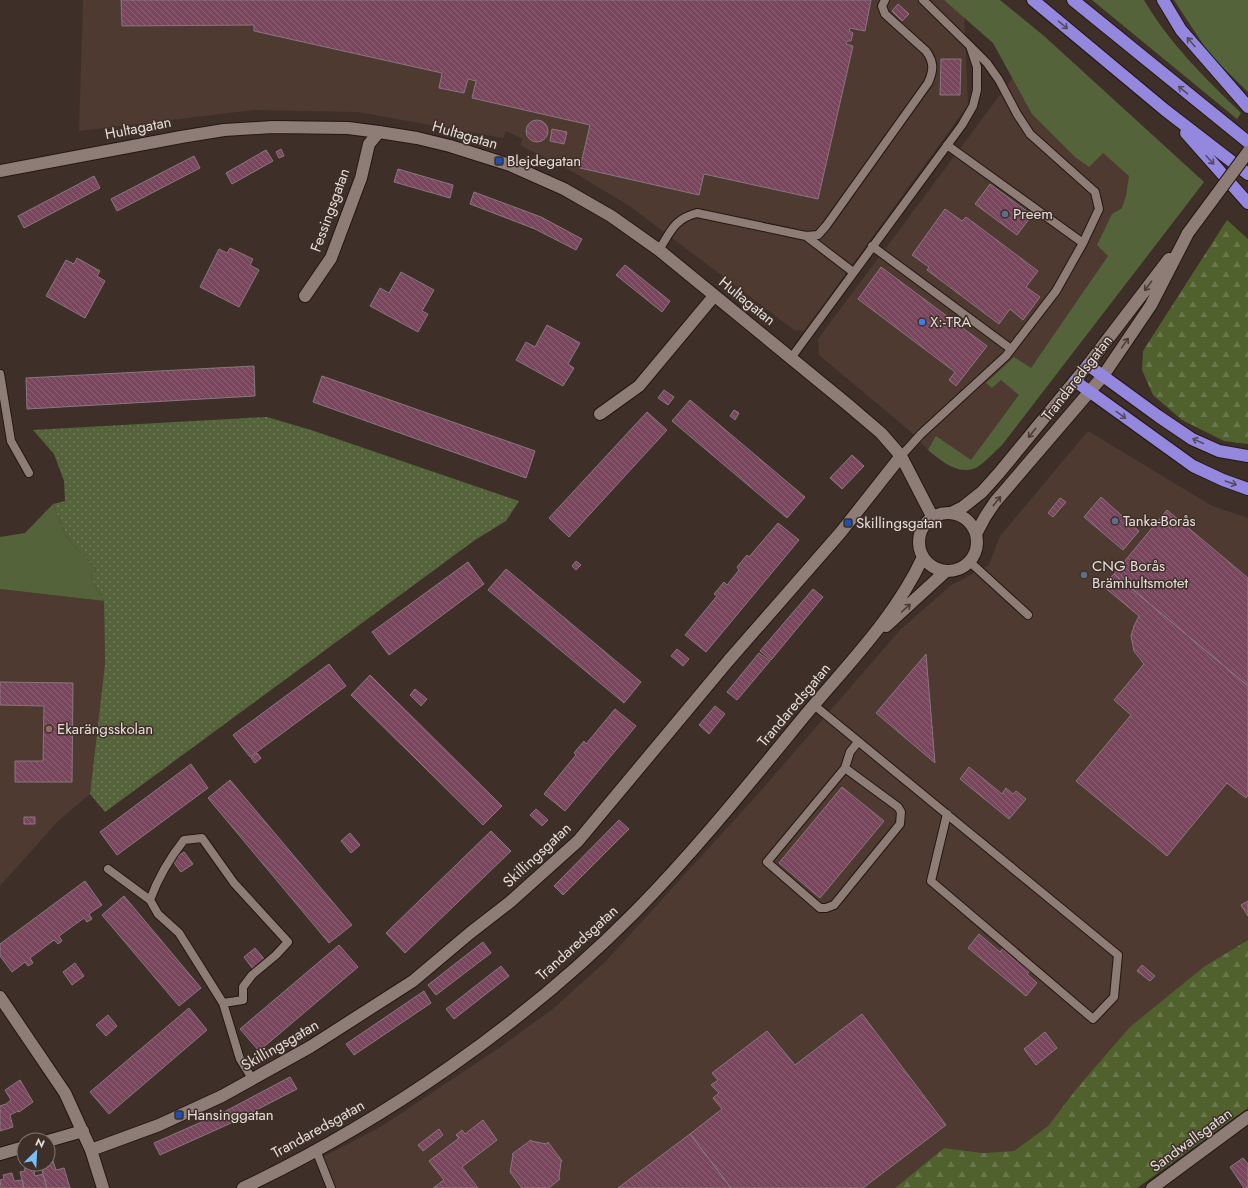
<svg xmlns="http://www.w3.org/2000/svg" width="1248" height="1188" viewBox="0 0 1248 1188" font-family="Jost,sans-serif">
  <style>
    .built { fill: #4e3a31 }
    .green { fill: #546339 }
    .forest { fill: url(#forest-firs) }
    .park { fill: url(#park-dots) }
    .building { fill: url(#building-back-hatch); stroke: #88777e }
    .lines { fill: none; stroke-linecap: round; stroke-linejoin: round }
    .lane-casing { stroke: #241712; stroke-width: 10 }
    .street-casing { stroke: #241712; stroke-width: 14 }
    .secondary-casing { stroke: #241712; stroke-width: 14 }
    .highway-casing { stroke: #241712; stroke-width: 14 }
    .lane { stroke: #8d7d76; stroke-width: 8 }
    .street { stroke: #8d7d76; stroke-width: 12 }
    .secondary { stroke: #8d7d76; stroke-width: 12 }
    .highway { stroke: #9387de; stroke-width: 12 }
    .secondary-bridge-casing { stroke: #241712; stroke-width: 14; stroke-linecap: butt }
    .secondary-bridge { stroke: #8d7d76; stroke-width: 12 }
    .oneway { stroke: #584a5f }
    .oneway2 { stroke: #4a3c35 }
    .transit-dot { fill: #1a4fb4; stroke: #3e3029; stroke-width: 1.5 }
    .service-dot { fill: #5c6f8a; stroke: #3e3029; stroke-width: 1.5 }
    .shop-dot { fill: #3f7fe0; stroke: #3e3029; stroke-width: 1.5 }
    .education-dot { fill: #8d6e63; stroke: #3e3029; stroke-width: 1.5 }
    .labels { text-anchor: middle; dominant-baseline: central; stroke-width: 3; stroke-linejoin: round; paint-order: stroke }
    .street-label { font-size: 15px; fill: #e7deda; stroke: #3e3029 }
    .poi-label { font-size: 15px; fill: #e7deda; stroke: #3e3029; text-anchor: start }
  </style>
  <defs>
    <pattern id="forest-firs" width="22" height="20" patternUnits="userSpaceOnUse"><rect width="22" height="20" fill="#50612e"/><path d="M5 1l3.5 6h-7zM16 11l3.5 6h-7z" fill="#69774c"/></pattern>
    <pattern id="park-dots" width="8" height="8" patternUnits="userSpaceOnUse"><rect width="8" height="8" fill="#546339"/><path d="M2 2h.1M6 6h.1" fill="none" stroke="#6d7955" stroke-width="1.8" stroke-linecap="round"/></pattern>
    <pattern id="building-back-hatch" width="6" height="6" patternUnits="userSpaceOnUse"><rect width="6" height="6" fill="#7a465e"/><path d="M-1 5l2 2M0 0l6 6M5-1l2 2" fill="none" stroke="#8d6074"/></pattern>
  </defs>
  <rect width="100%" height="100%" fill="#3e3029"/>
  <path class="built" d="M83 0H956L964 11 968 105 804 331 794 330 631 207 575 173 520 145 523 139 506 131 503 138 358 112 254 110 79 131Z
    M1044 36 1204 182 1002 445 978 466 972 469 959 470 946 464 928 450 910 431 819 355 818 339Z
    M1088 431 1212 506 1248 518V940L1205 966 1078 1087 1048 1126 1014 1151 983 1153 944 1148 895 1188H331L321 1158 382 1126 499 1048 554 1008 606 961 758 794 900 630 950 586 989 565 1000 536Z
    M0 589 104 601 105 663 90 794 58 821 0 886Z"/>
  <path class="green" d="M944 0H1000L1044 36 1204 182 1002 445C994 452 982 466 973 469 956 474 940 460 928 450L936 436 971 460 1019 395 1001 380 992 388 986 383 1014 357 1031 368 1108 256 1097 245 1112 214 1122 208 1126 196 1129 176 1103 153 1089 167 1075 157 1032 114 993 43Z
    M1092 0H1144C1169 43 1206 79 1241 113L1237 119Z
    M1174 0H1248V92L1210 55Z
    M53 504 66 536 96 569 91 579 104 601 0 589V537L25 533Z"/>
  <path class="forest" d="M1227 220 1248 239V444L1224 441 1182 420 1153 395 1142 370 1143 351Z
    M1248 940V1108L1137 1188H895L944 1148 983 1153 1014 1151 1048 1126 1078 1087 1130 1027 1205 966Z"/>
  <path class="park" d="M267 417 311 430 519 501 506 521 475 540 105 812 90 794 105 663 104 601 91 579 96 569 66 536 53 504 65 501 64 481 54 454 33 430Z"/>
  <path class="building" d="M121 0H871L865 31 850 28 849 31 853 33 851 41H847L846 44 853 46 818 199 704 174 699 195 580 168 590 125 472 98 476 81 468 79 464 93 439 88 442 73 254 31V25L122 26Z
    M898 4 909 14 902 21 892 11Z
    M941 59H961L960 95H940Z
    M526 131a11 11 0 1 1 22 0a11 11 0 1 1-22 0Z
    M552 129 567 132 564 144 550 141Z
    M281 149 284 156 279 158 276 152Z
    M266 150 273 161 232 184 226 173Z
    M194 156 200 168 117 211 111 199Z
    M398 169 453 185 450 198 394 182Z
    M94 176 100 188 24 228 18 216Z
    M990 184 1032 215 1017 235 975 204Z
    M474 192 541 217 582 239 576 250 535 229 470 204Z
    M945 209 962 221 966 217 1038 271 1026 287 1040 297 1023 320 1010 309 999 324 927 270 929 267 912 255Z
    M230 248 253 259 250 265 259 270 239 307 200 287 219 249 227 253Z
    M77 258 100 271 97 276 105 281 85 318 46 296 66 260 74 264Z
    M625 265 670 301 662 312 616 275Z
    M881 267 987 346 956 386 949 380 955 372 858 299Z
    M401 272 434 290 422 311 428 314 418 332 370 306 380 288 389 293Z
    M547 325 580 343 568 364 574 368 563 386 516 360 526 342 535 347Z
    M254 366 255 396 27 409 26 378Z
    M322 376 535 451 526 478 313 402Z
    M664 390 674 397 668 405 658 398Z
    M690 400 805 497 787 518 672 421Z
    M734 410 739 413 735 420 730 416Z
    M647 412 667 430 569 537 549 518Z
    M852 455 864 466 842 489 830 478Z
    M1101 497 1139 531 1123 550 1084 517Z
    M1060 498 1066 502 1053 517 1048 513Z
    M1167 510 1248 578V686L1114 574Z
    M778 523 799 540 706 652 685 635 717 596 714 594 724 582 727 585 739 570 737 567 747 555 749 557Z
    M576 561 581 565 576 570 572 566Z
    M468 562 484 584 389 655 372 632Z
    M506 569 641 682 624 703 488 590Z
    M1114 574 1248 686V795L1246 798 1227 783 1167 856 1076 781 1131 715 1114 700 1144 664 1134 651 1131 636 1134 626 1139 616 1103 586Z
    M813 589 823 597 771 660 760 651Z
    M677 649 689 659 683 666 671 656Z
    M759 653 770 661 737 700 727 692Z
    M926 654 935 763 876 713Z
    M329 664 346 686 250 757 233 735Z
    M370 675 502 806 483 825 351 695Z
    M0 682 73 683 72 782H15V761H43L44 706 0 705Z
    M415 689 427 699 421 706 410 695Z
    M715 706 725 714 709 734 699 725Z
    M615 709 636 726 565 811 544 794 576 755 574 753 584 741 586 744Z
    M257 753 261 758 255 763 251 758Z
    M191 764 208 788 117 855 100 832Z
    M969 767 1002 794 1006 788 1013 794 1016 791 1026 799 1009 819 960 779Z
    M230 780 352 925 329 943 208 798Z
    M842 787 884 821 820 898 779 863Z
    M536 809 548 820 542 826 530 815Z
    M24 817H35V824H24Z
    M619 820 629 829 563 895 554 886Z
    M491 831 511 851 405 953 386 933Z
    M350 833 360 845 351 853 341 841Z
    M184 852 193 864 181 872 172 860Z
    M85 881 102 905 89 914 92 919 87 922 84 918 59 936 62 941 58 944 54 940 30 958 33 963 28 966 25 962 12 972 0 956V944Z
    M124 896 201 988 179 1006 102 915Z
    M1248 901V916L1241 905Z
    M979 934 1000 952 1005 946 1032 969 1027 974 1037 983 1026 996 968 948Z
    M483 942 491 953 436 995 428 985Z
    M339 945 358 967 259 1051 240 1029Z
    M255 948 265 960 253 969 244 957Z
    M75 963 84 976 72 985 63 972Z
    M1142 965 1155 976 1150 981 1137 971Z
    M501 966 509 976 454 1019 446 1009Z
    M424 991 431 1003 354 1055 346 1044Z
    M189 1008 207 1030 109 1114 90 1092Z
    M862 1014 946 1125 863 1188H731L690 1134 722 1109 713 1098 719 1093 711 1085 718 1080 712 1073 767 1031 795 1065Z
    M108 1015 117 1026 106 1036 96 1025Z
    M1045 1032 1057 1048 1036 1065 1024 1049Z
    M290 1077 297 1089 229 1124 160 1155 154 1143 224 1112Z
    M20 1080 33 1102 19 1112 18 1111 10 1115 13 1127 0 1131V1106L6 1104 11 1100 5 1090Z
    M483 1120 497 1140 462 1167 478 1188H433L444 1180 429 1161 459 1138 456 1135 462 1130 465 1134Z
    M439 1129 443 1135 423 1151 418 1145Z
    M690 1134 731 1188H618Z
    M531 1140V1141L547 1144 548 1142 562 1161 561 1162 559 1177 560 1179 549 1188H522L510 1172 513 1155 512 1154Z
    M1243 1158 1248 1164V1188H1244L1230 1167Z
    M53 1161 56 1170 64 1168 70 1188H47L41 1167 46 1165 45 1164H48V1162Z
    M33 1166 35 1176 43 1174 47 1188H24L20 1172 25 1171 24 1169Z
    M12 1173 14 1181 22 1180 24 1188H1L0 1180 4 1179 3 1175Z"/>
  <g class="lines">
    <g class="lane-casing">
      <path id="lane" d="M947 145 1083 243
        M806 236 853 272
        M872 246 1011 349
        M659 250C671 231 674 219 697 213L806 236 818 235 826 226 928 83C934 70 934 62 926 51L885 14 882 6 885 0
        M791 358 962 125 973 106 977 90V67L970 46 923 0
        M0 374 11 441 29 473
        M901 456 921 434 1006 356 1056 291 1083 243 1099 209 1095 192 1030 134 1017 114 999 80 987 63 970 46
        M970 562 1028 615
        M814 705C916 788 1016 872 1118 955L1114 997 1093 1019 931 881 947 814
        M845 768 898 807 901 812 900 824 834 905 826 908H820L767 862 845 768 850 752 858 742
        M108 869 150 900
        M223 1003 243 1000V987L252 975 276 955 288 942 234 883 202 838 184 840C169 859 158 878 150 900L158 914 179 933 223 1003 240 1059 253 1080
        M316 1150 331 1188"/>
    </g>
    <g class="street-casing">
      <path id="street" d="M305 296 331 258 361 178 369 144 379 132
        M600 414 639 386 714 296
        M0 997 65 1093 91 1150 103 1188
        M48 1141 83 1131
        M91 1150 159 1125 222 1096 310 1047 413 981 470 933 510 902 578 841 729 660 841 532 901 456
        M0 1154 24 1147
        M1152 1188 1248 1117"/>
    </g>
    <g class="secondary-casing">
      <path id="secondary" d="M0 171 181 137 224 130 273 127 348 128 379 132 417 138 450 146 510 165 564 189 611 216 659 250 847 404 881 433 901 456 933 518
        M919 542a29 29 0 1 1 58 0a29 29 0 1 1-58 0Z
        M951 513 963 507 982 492 999 473 1088 365 1169 259
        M976 534 985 517 995 502 1103 376 1151 305 1188 233
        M886 626 946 571
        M243 1188C384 1121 525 1023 635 912 695 851 748 785 802 719 845 667 895 618 923 557"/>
    </g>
    <g class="highway-casing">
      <path id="highway" d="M1033 0 1165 110 1248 174
        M1073 0 1248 142
        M1163 0 1181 30 1248 107
        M1186 133 1248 203
        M1088 365 1158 416 1192 439 1219 451 1248 456
        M1075 381 1193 466 1223 480 1248 489"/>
    </g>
    <use href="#lane" class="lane"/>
    <use href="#street" class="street"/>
    <use href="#secondary" class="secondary"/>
    <use href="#highway" class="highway"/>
    <g class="secondary-bridge-casing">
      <path id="secondary-bridge" d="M1188 233 1248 152"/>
    </g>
    <use href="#secondary-bridge" class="secondary-bridge"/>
  </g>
  <defs><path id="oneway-shaft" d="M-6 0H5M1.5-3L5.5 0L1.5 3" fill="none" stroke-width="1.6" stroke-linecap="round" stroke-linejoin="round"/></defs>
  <g class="oneway">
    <use href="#oneway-shaft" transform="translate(1063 25) rotate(40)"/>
    <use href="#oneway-shaft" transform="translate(1191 42) rotate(-131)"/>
    <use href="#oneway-shaft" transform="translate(1183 90) rotate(-141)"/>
    <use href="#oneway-shaft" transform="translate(1210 160) rotate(48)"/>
    <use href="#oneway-shaft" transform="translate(1121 415) rotate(36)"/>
    <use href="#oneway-shaft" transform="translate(1198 441) rotate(-155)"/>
    <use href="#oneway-shaft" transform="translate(1231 483) rotate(19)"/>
  </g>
  <g class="oneway2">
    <use href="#oneway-shaft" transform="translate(1148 286) rotate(127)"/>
    <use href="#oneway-shaft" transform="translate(1125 343) rotate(-55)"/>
    <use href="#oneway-shaft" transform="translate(1032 433) rotate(129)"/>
    <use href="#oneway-shaft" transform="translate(997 501) rotate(-51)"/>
    <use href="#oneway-shaft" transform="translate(906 608) rotate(-42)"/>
  </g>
  <g class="transit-dot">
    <rect x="495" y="157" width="8" height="8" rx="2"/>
    <rect x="844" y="519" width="8" height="8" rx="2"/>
    <rect x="175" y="1111" width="8" height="8" rx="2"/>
  </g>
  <g class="service-dot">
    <circle cx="1005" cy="214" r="4"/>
    <circle cx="1115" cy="521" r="4"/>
    <circle cx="1084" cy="575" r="4"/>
  </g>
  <circle class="shop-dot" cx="922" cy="322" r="4"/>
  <circle class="education-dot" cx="49" cy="729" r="4"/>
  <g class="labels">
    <g class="street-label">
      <text transform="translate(138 128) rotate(-11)">Hultagatan</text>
      <text transform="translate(465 135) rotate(16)">Hultagatan</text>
      <text transform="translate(330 210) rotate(-70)">Fessingsgatan</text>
      <text transform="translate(747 301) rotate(39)">Hultagatan</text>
      <text transform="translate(1077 378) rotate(-52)">Trandaredsgatan</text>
      <text transform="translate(794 705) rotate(-50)">Trandaredsgatan</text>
      <text transform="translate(537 855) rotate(-43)">Skillingsgatan</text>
      <text transform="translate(577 943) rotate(-42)">Trandaredsgatan</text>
      <text transform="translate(280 1045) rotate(-30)">Skillingsgatan</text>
      <text transform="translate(318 1129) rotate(-29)">Trandaredsgatan</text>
      <text transform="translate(1191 1140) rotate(-36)">Sandwallsgatan</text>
    </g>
    <g class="poi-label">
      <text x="507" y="161">Blejdegatan</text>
      <text x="1013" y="214">Preem</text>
      <text x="930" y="322">X:-TRA</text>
      <text x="1123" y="521">Tanka-Borås</text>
      <text x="856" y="523">Skillingsgatan</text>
      <text x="1092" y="566">CNG Borås<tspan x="1092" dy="17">Brämhultsmotet</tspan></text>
      <text x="57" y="729">Ekarängsskolan</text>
      <text x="187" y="1115">Hansinggatan</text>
    </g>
  </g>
  <g transform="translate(36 1152) rotate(24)"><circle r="19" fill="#3e3029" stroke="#827670"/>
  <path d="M0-3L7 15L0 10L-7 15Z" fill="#7abff8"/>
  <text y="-6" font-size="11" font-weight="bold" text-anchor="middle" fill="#e7deda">N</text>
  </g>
</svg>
